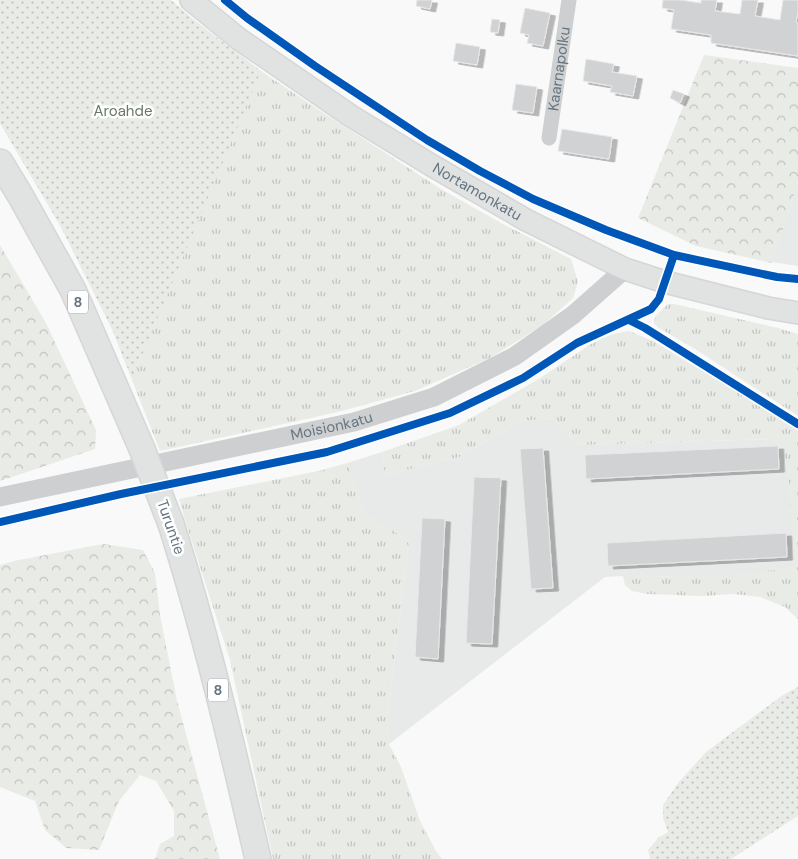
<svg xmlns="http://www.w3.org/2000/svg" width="798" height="859" viewBox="0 0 798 859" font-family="'DM Sans',sans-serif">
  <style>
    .built { fill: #e8e9e9 }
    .grass { fill: url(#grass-tufts) }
    .forest { fill: url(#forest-crowns) }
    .park { fill: url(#park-dots) }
    .building { fill: #d0d2d3; stroke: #e8e8e8; filter: url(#shadow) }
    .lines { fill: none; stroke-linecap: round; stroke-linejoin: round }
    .secondary-casing { stroke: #d5d6d7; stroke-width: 24 }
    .trunk-casing { stroke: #d5d6d6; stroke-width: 28 }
    .minor { stroke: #cecfd0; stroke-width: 15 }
    .tertiary { stroke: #cecfd0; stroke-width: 19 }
    .secondary { stroke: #e1e2e2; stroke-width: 21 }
    .trunk { stroke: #e1e2e2; stroke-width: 25 }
    .trunk-bridge-casing { stroke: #d5d6d6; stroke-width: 28; stroke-linecap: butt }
    .trunk-bridge { stroke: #e1e2e2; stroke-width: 25 }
    .cycleway-casing { stroke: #fff; stroke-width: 11 }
    .cycleway { stroke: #0057b8; stroke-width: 8 }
    .labels { text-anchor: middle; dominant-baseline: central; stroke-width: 5; stroke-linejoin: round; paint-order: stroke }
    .shield { fill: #fff; stroke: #939fa8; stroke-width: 1 }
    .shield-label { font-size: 14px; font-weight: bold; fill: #657683 }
    .street-label { font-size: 15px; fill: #657683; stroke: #fff }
    .park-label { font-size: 15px; fill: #687a64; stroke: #fff }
  </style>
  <defs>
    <pattern id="grass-tufts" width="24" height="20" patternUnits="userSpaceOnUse" patternTransform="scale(1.25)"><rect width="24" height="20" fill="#e8ebe6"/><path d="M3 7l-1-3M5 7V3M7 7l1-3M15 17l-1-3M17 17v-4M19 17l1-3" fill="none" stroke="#c0c3c0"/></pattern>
    <pattern id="forest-crowns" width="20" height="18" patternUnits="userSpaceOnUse" patternTransform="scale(1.25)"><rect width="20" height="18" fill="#e8ebe6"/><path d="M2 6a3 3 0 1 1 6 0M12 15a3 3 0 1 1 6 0" fill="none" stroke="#c0c3c0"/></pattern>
    <pattern id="park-dots" width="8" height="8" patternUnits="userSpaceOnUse" patternTransform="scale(1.25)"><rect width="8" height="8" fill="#e8ebe6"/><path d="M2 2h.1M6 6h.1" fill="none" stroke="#c0c3c0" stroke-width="1.8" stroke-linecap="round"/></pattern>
    <filter id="shadow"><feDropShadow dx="5.5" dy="3" stdDeviation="0" flood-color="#0004"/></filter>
  </defs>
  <rect width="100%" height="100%" fill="#f9f9f9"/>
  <path class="built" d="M798 182V266L772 262Z
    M552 418 578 445 775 439 788 462 794 567 768 572 733 576H623L605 577 389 744 388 715 409 540 365 515 347 463 382 452 385 475 459 457 521 421Z"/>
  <path class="grass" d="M0 0H171L194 20 261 71 319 110 441 189 501 223 571 259 578 282 573 298 543 325 490 358 415 391 338 412 160 451 112 329 61 227 0 123Z
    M668 304H674L778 328 798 334V416L695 349 659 328 654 323 655 317Z
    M629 331 653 341 747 398 798 431V619L785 607 760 597 735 594 702 596 647 594 632 591 625 585 623 576C680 576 737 578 793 567L788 463 774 439 578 445 552 418 521 421 459 457 385 475 382 452 459 425 537 380 591 344 613 334Z
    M347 463 365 515 409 540 388 715 389 744 401 767 420 821 436 851 442 859H273L230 660 184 517 179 499 323 470Z"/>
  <path class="forest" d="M704 55 798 68V182L772 263 696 246 638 218Z
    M0 245 46 323 96 430 95 449 0 481Z
    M103 544 143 550 155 573 160 615 177 701 220 859H155L160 844 174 836V811L156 781 140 775 119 801 99 850 66 848 45 830 35 801 0 787V565L14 561Z"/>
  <path class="park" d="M0 0H171L194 20 261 71 132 379 112 329 61 227 0 123Z
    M798 687V816L731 859H650L648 850 658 838 668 832 663 818V805L678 783 706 752 783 695Z"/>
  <path class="building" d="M417 0H432L430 9 416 6Z
    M663 0H680L701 3V0H717L715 11 740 14 742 0H758L755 16 780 20 783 0H798V12L796 22 798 23V56L711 43V35L671 29 674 10 662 8Z
    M525 8 550 13 543 46 527 43 529 35 520 33Z
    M492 19 500 20 498 33 490 32Z
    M456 43 480 47 477 65 453 61Z
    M586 59 614 64 612 72 637 76 633 96 610 92 612 86 583 81Z
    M516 84 537 87 533 113 512 110Z
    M673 90 684 94 680 103 670 98Z
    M562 129 612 137 609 159 558 151Z
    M778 446 779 469 586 479 585 455Z
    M543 448 553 588 531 589 520 449Z
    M474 477 501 478 492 644 466 643Z
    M422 518 445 519 438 659 415 657Z
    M786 533 787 557 608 566 607 543Z"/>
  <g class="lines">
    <g class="secondary-casing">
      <g id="secondary">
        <path id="s3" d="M191 0 239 39 351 116 431 165 526 220 625 269 665 282 768 308 798 313"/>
      </g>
    </g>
    <g class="trunk-casing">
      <path id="trunk" d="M0 162 20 195 73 290 142 449
        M171 524C206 634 232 746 258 859"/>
    </g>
    <path class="minor" id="s1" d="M549 138 569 0"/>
    <path class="tertiary" id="s2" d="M0 497 354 422 434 397 515 356 573 315 625 269"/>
    <use href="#secondary" class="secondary"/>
    <use href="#trunk" class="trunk"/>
    <g class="trunk-bridge-casing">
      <path id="trunk-bridge" d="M142 449 171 524"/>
    </g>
    <use href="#trunk-bridge" class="trunk-bridge"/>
    <g class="cycleway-casing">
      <path id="cycleway" d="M225 0 247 18 315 66 427 140 480 171 533 199 606 230 674 255 777 277 798 279
        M629 320 645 328 798 424
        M0 522 121 494 327 452 450 413 523 378 577 343 651 309 659 299 674 255"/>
    </g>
    <use href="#cycleway" class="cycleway"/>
  </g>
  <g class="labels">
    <g class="shield">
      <rect x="68" y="290.5" width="20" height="23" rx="4"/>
      <rect x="208" y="678.5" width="20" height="23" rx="4"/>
    </g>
    <g class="shield-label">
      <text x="78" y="302">8</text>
      <text x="218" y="690">8</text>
    </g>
    <g class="street-label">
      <text stroke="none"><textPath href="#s1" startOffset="70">Kaarnapolku</textPath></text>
      <text stroke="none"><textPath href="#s3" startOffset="345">Nortamonkatu</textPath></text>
      <text stroke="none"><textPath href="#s2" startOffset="339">Moisionkatu</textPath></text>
      <text transform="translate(171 527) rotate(71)">Turuntie</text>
    </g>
    <g class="park-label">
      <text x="123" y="111">Aroahde</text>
    </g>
  </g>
</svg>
